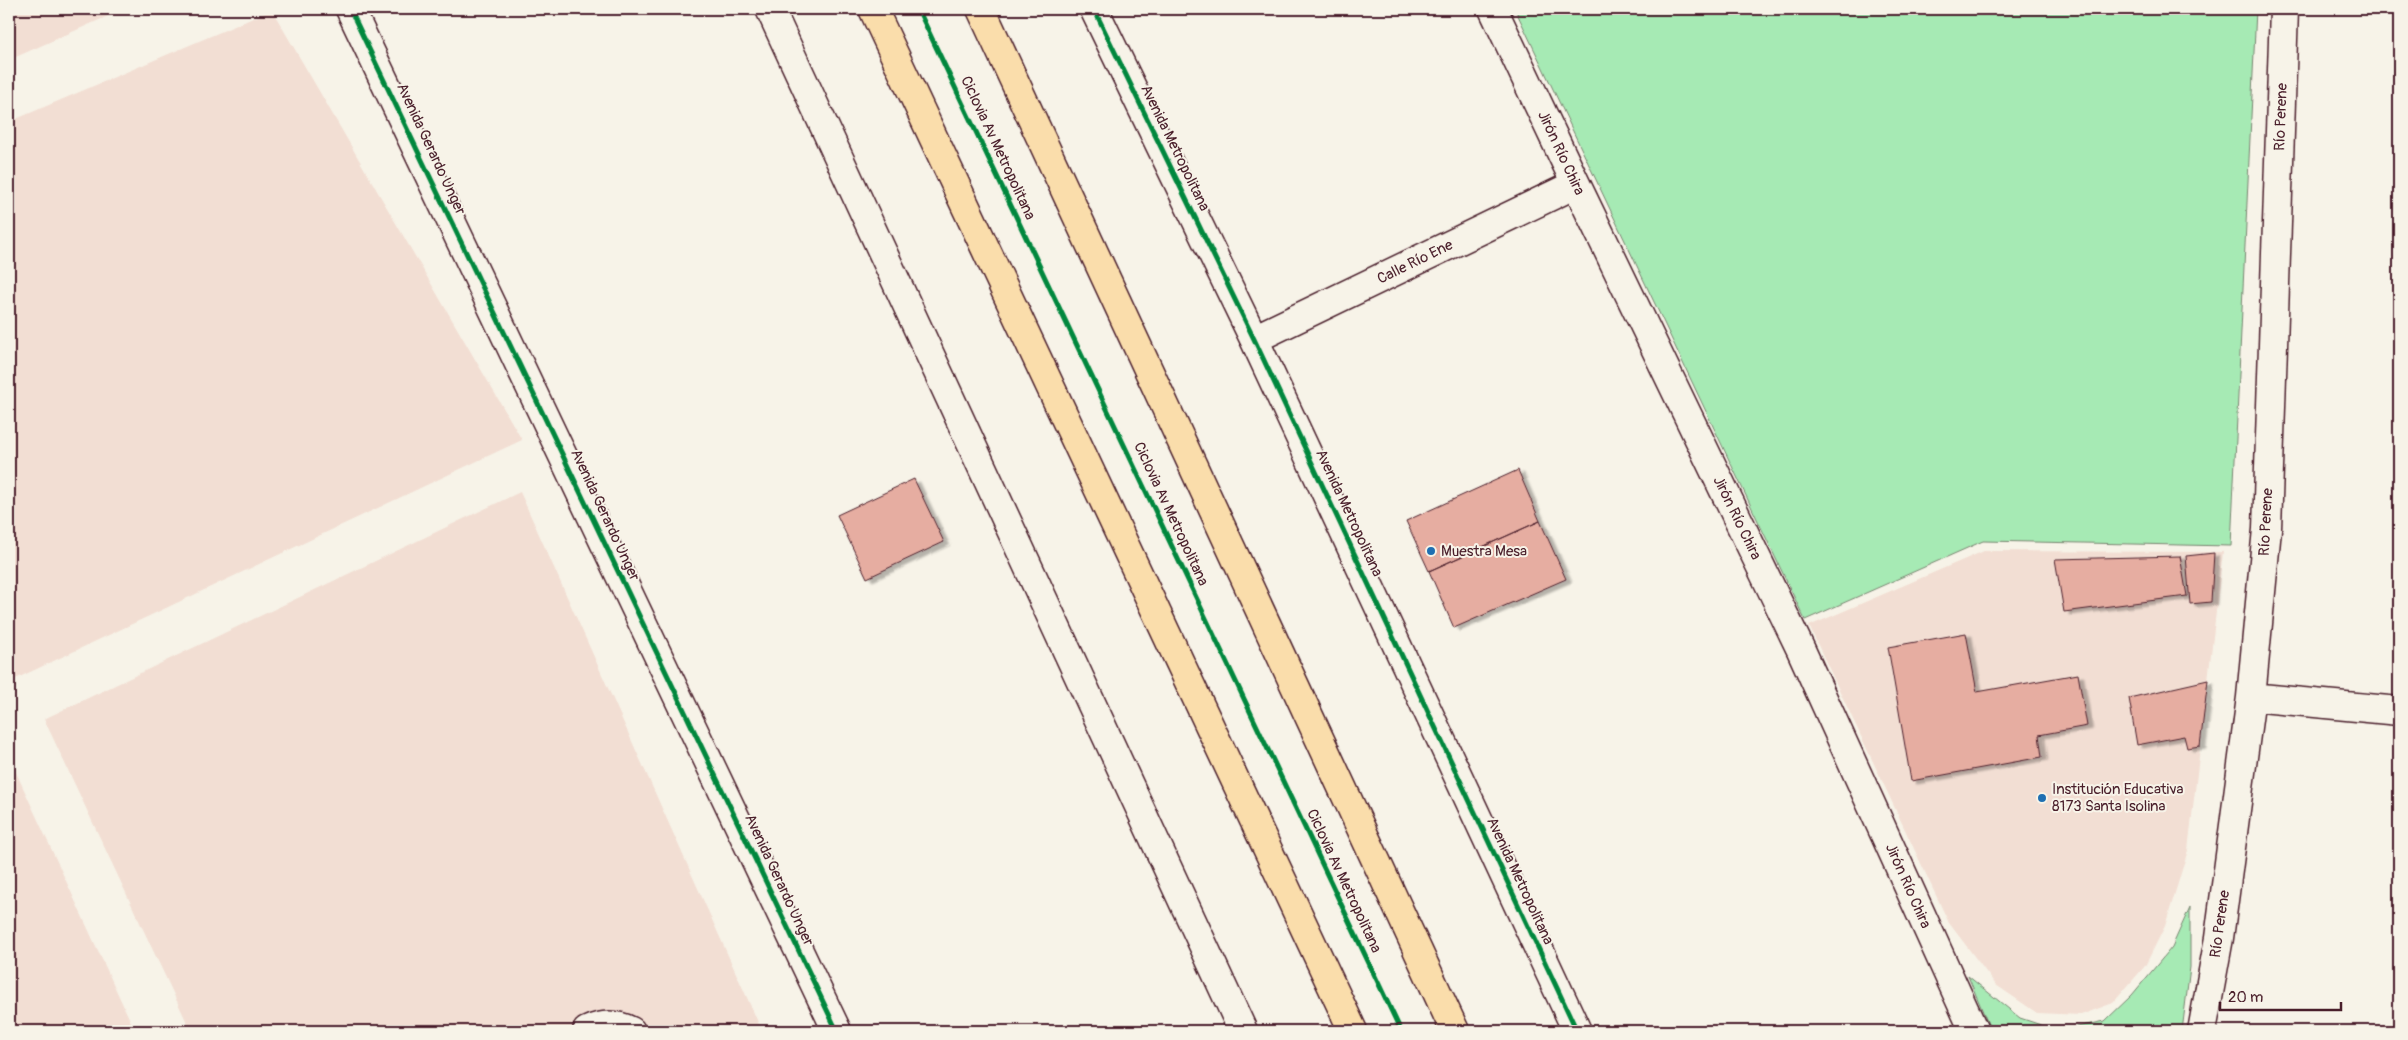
<svg xmlns="http://www.w3.org/2000/svg" width="2408" height="1040" viewBox="0 0 2408 1040" font-family="Pangolin,sans-serif">
  <style>
    .built { fill: #f2ded3 }
    .green { fill: #a6eab4; stroke: #788470 }
    .building { fill: #e6ada1; stroke: #4a1f2b; filter: url(#shadow) }
    .lines { fill: none; stroke-linecap: round; stroke-linejoin: round }
    .minor-casing { stroke: #4a1f2b; stroke-width: 31 }
    .major-casing { stroke: #4a1f2b; stroke-width: 31 }
    .minor { stroke: #f7f3e8; stroke-width: 28 }
    .major { stroke: #faddab; stroke-width: 28 }
    .cycleway-casing { stroke: #f7f3e8; stroke-width: 8 }
    .cycleway { stroke: #00873e; stroke-width: 5 }
    .poi-dot { fill: #1f6fb2; stroke: #f7f3e8; stroke-width: 2 }
    .labels { text-anchor: middle; dominant-baseline: central; stroke-width: 4; stroke-linejoin: round; paint-order: stroke }
    .street-label { font-size: 15px; fill: #4a1f2b; stroke: #f7f3e8 }
    .poi-label { font-size: 15px; fill: #4a1f2b; stroke: #f7f3e8; text-anchor: start }
  </style>
  <defs>
    <filter id="shadow"><feDropShadow dx="5.5" dy="3" stdDeviation="1" flood-color="#0004"/></filter>
  </defs>
  <rect width="100%" height="100%" fill="#f7f3e8"/>
  <filter id="ink" filterUnits="userSpaceOnUse"><feTurbulence type="fractalNoise" baseFrequency=".02" numOctaves="2"/><feDisplacementMap in="SourceGraphic" scale="10" xChannelSelector="R" yChannelSelector="G"/><feConvolveMatrix kernelMatrix="1 2 1 2 8 2 1 2 1" color-interpolation-filters="sRGB"/></filter>
  <g filter="url(#ink)">
    <path class="built" d="M9 9H124L9 60Z
      M272 10 522 440 9 682V122Z
      M520 492 762 1031H191L44 719Z
      M1984 551 2223 552 2188 850 2165 926 2145 966 2113 1003 2081 1015 2037 1013 1996 985 1949 923 1809 626Z
      M9 757 135 1031H9Z"/>
    <path class="green" d="M1515 9H2256L2231 546 1983 541 1805 620Z
      M2190 907V967L2182 1031H1991L1968 976 2020 1018 2059 1031 2105 1021 2132 995 2172 947Z"/>
    <path class="building" d="M1518 470 1540 521 1429 571 1406 521Z
      M914 479 944 542 867 578 837 515Z
      M1540 521 1566 579 1454 628 1429 571Z
      M2214 553 2211 602 2190 604 2186 556Z
      M2180 556 2187 596 2064 612 2055 559Z
      M1966 633 1977 692 2078 674 2087 726 2039 735 2042 757 1911 781 1888 647Z
      M2208 680 2200 746 2187 748 2184 736 2137 745 2129 698Z"/>
    <g class="lines">
      <g class="minor-casing">
        <path id="minor" d="M350 9 837 1031
          M770 9 1243 1031
          M1094 9 1254 339 1577 1031
          M1493 9 1576 184 1801 650 1974 1031
          M1254 339 1576 184
          M2251 697 2399 711
          M587 1031C602 1024 617 1024 631 1031
          M2202 1031 2219 938 2251 697 2267 529 2284 9"/>
      </g>
      <g class="major-casing">
        <path id="major" d="M873 9 1353 1031
          M981 9 1455 1031"/>
      </g>
      <use href="#minor" class="minor"/>
      <use href="#major" class="major"/>
      <g class="cycleway-casing">
        <path id="cycleway" d="M350 9 837 1031
          M918 9 1401 1031
          M1094 9 1254 339 1577 1031"/>
      </g>
      <use href="#cycleway" class="cycleway"/>
    </g>
  </g>
  <g class="poi-dot">
    <circle cx="1431" cy="551" r="5"/>
    <circle cx="2042" cy="798" r="5"/>
  </g>
  <g class="labels">
    <g class="street-label">
      <text transform="translate(2281 117) rotate(-88)">Río Perene</text>
      <text transform="translate(998 148) rotate(65)">Ciclovia Av Metropolitana</text>
      <text transform="translate(1175 148) rotate(64)">Avenida Metropolitana</text>
      <text transform="translate(431 149) rotate(65)">Avenida Gerardo Unger</text>
      <text transform="translate(1561 153) rotate(65)">Jirón Río Chira</text>
      <text transform="translate(1415 262) rotate(-26)">Calle Río Ene</text>
      <text transform="translate(1349 513) rotate(65)">Avenida Metropolitana</text>
      <text transform="translate(1171 514) rotate(65)">Ciclovia Av Metropolitana</text>
      <text transform="translate(605 515) rotate(65)">Avenida Gerardo Unger</text>
      <text transform="translate(1737 518) rotate(64)">Jirón Río Chira</text>
      <text transform="translate(2266 522) rotate(-87)">Río Perene</text>
      <text transform="translate(779 880) rotate(65)">Avenida Gerardo Unger</text>
      <text transform="translate(1344 881) rotate(65)">Ciclovia Av Metropolitana</text>
      <text transform="translate(1520 881) rotate(65)">Avenida Metropolitana</text>
      <text transform="translate(1908 886) rotate(66)">Jirón Río Chira</text>
      <text transform="translate(2220 924) rotate(-82)">Río Perene</text>
    </g>
    <g class="poi-label">
      <text x="1441" y="551">Muestra Mesa</text>
      <text x="2052" y="789">Institución Educativa<tspan x="2052" dy="17">8173 Santa Isolina</tspan></text>
    </g>
  </g>
  <rect width="2408" height="1040" fill="none" stroke="#f7f3e8" stroke-width="30"/>
  <rect x="15" y="15" width="2378" height="1010" fill="none" stroke="#4a1f2b" stroke-width="2" filter="url(#ink)"/>
  <path d="M2220 1002v8h121v-8" fill="none" stroke="#4a1f2b" stroke-width="2.5"/>
  <text x="2228" y="1002" font-size="15" fill="#4a1f2b" stroke="#f7f3e8" stroke-width="4" paint-order="stroke">20 m</text>
</svg>
